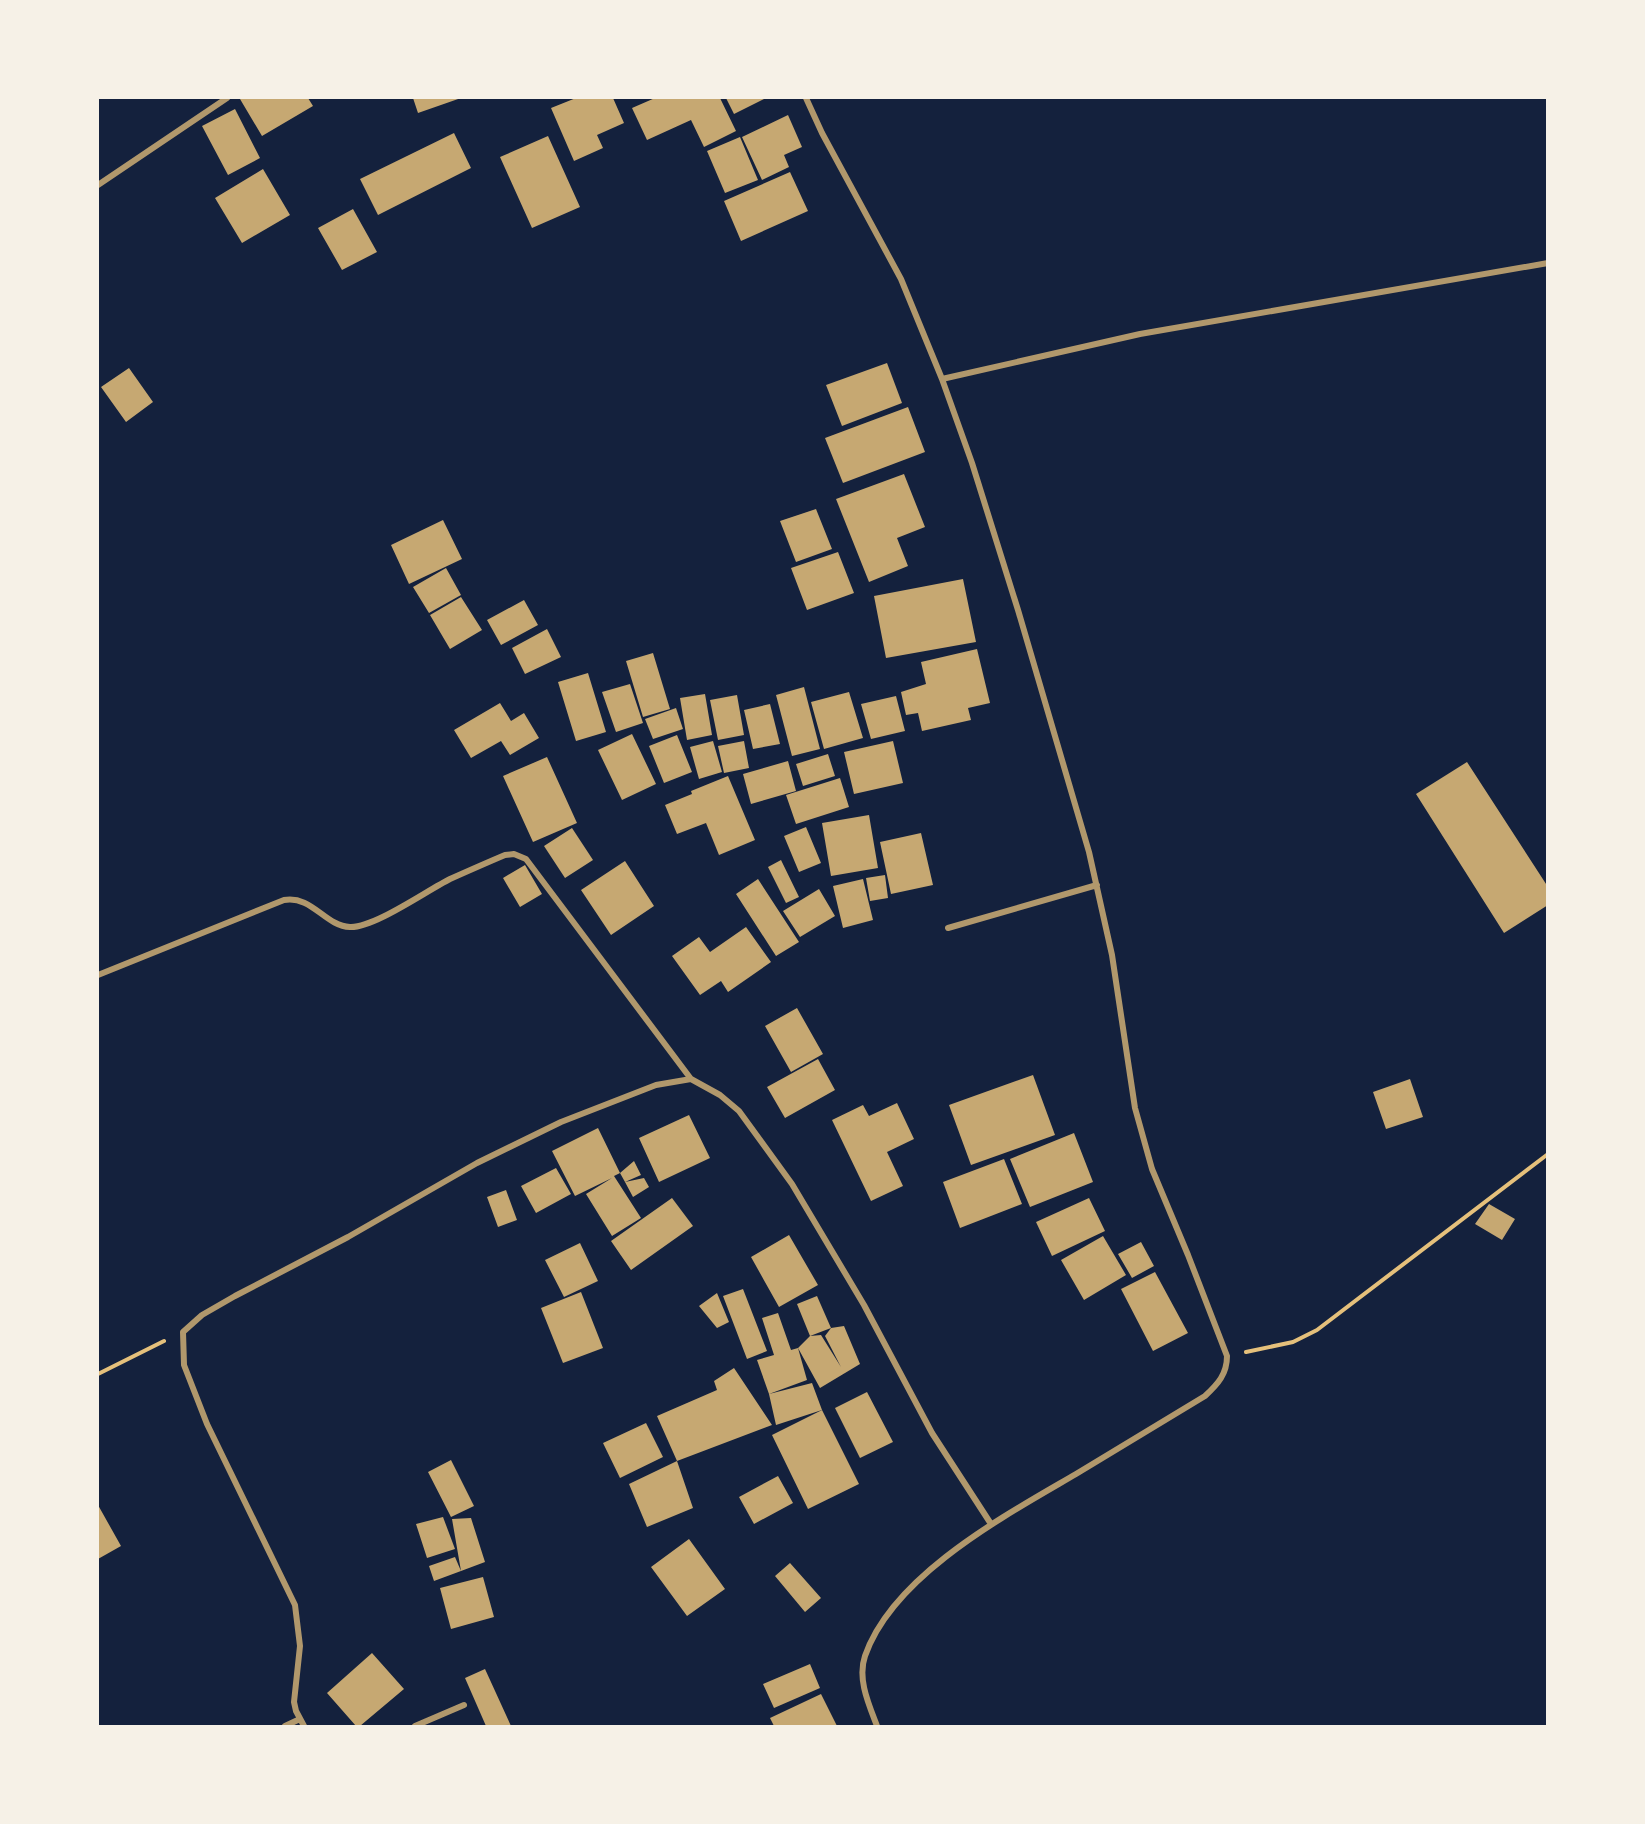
<svg xmlns="http://www.w3.org/2000/svg" width="1645" height="1824" viewBox="0 0 1645 1824" font-family="'Zilla Slab',serif">
  <style>
    .building { fill: #c6a872 }
    .lines { fill: none; stroke-linecap: round; stroke-linejoin: round }
    .path { stroke: #e5c07b; stroke-width: 4 }
    .minor { stroke: #b1986c; stroke-width: 6 }
  </style>
  <rect width="100%" height="100%" fill="#14213d"/>
  <path class="building" d="M241 98H308L313 106 262 136 240 99Z
    M413 98H461L418 113Z
    M576 98H613L624 123 597 135 603 148 574 161 551 108Z
    M655 98H720L736 131 704 147 691 120 647 140 632 108Z
    M726 98H766L734 114Z
    M235 109 260 158 228 175 202 126Z
    M788 115 802 147 784 155 789 167 762 180 742 137Z
    M454 133 471 168 378 215 360 179Z
    M548 136 580 207 532 228 500 157Z
    M740 137 758 180 725 193 707 151Z
    M263 169 290 215 242 243 215 198Z
    M790 172 808 211 741 241 724 201Z
    M353 209 377 252 342 270 318 228Z
    M887 363 902 403 842 426 826 385Z
    M129 368 153 402 126 422 101 387Z
    M908 407 925 452 843 483 825 438Z
    M904 474 925 527 897 538 908 566 869 582 836 499Z
    M816 509 832 549 796 562 780 521Z
    M443 520 462 559 409 584 391 545Z
    M838 552 854 593 807 610 791 568Z
    M446 568 461 595 429 613 413 587Z
    M963 579 976 642 886 658 874 596Z
    M461 597 482 630 450 649 430 615Z
    M524 600 538 625 501 645 487 620Z
    M547 629 561 657 525 674 512 648Z
    M977 649 990 703 968 708 971 720 922 731 918 713 906 715 901 692 926 684 921 662Z
    M653 653 670 709 643 717 626 661Z
    M588 673 606 732 576 741 558 682Z
    M630 684 643 723 616 732 602 692Z
    M804 687 820 749 792 756 776 695Z
    M849 692 863 738 824 749 811 702Z
    M705 694 712 735 687 740 680 698Z
    M737 695 744 735 718 740 710 700Z
    M896 696 905 731 871 739 861 704Z
    M500 703 511 721 524 713 539 738 510 755 501 741 471 758 454 730Z
    M770 704 780 744 753 749 744 710Z
    M676 708 683 729 653 739 645 719Z
    M632 734 656 784 622 800 598 750Z
    M677 735 692 772 664 783 649 746Z
    M713 741 722 772 699 779 690 747Z
    M744 741 749 768 724 773 718 746Z
    M893 741 903 783 854 794 844 752Z
    M828 754 835 776 803 786 796 764Z
    M547 757 577 823 533 842 503 776Z
    M788 761 796 791 751 804 743 774Z
    M1467 762 1548 887V905L1504 933 1416 794Z
    M728 776 755 840 719 855 706 823 677 834 665 805 692 794 691 791Z
    M840 778 849 807 796 824 786 795Z
    M869 815 878 868 831 876 822 823Z
    M806 827 821 863 799 872 784 836Z
    M572 828 593 860 565 878 544 846Z
    M921 833 933 885 891 894 880 842Z
    M781 860 799 897 786 903 768 867Z
    M625 861 654 906 611 935 581 890Z
    M525 865 542 894 520 907 503 878Z
    M885 875 888 898 870 901 866 878Z
    M758 879 799 942 776 956 736 894Z
    M863 879 873 920 843 928 833 886Z
    M819 889 835 916 800 937 783 911Z
    M746 927 771 962 728 992 721 981 700 995 672 956 699 937 710 952Z
    M797 1008 823 1054 791 1072 765 1026Z
    M818 1059 835 1090 785 1118 767 1087Z
    M1033 1075 1055 1135 971 1165 949 1105Z
    M1410 1079 1423 1117 1386 1129 1373 1092Z
    M897 1103 914 1139 887 1152 903 1186 871 1201 832 1120 863 1105 869 1116Z
    M689 1115 710 1158 659 1182 639 1138Z
    M598 1128 620 1173 634 1161 641 1175 625 1182 620 1173 614 1176 641 1218 612 1236 586 1194 612 1178 575 1196 552 1151Z
    M1074 1133 1093 1182 1030 1207 1010 1159Z
    M1004 1159 1022 1204 960 1228 943 1182Z
    M556 1168 571 1194 536 1213 521 1186Z
    M644 1178 649 1187 633 1197 625 1182Z
    M506 1190 517 1220 498 1227 487 1197Z
    M672 1198 693 1226 631 1270 611 1241Z
    M1089 1198 1105 1231 1052 1256 1036 1222Z
    M1489 1204 1515 1219 1502 1240 1475 1224Z
    M789 1235 818 1285 779 1307 751 1257Z
    M1103 1236 1126 1275 1084 1300 1061 1260Z
    M1141 1242 1154 1266 1132 1278 1118 1254Z
    M580 1243 598 1281 564 1297 545 1260Z
    M1155 1272 1188 1333 1153 1351 1121 1289Z
    M743 1289 767 1351 747 1359 723 1296Z
    M581 1292 603 1348 563 1363 541 1308Z
    M717 1293 729 1322 717 1328 699 1306Z
    M817 1296 831 1328 810 1336 821 1335 841 1367 825 1336 831 1328 844 1326 860 1364 820 1388 798 1348 810 1336 797 1304Z
    M778 1313 791 1350 798 1348 807 1380 769 1394 812 1383 822 1410 859 1484 808 1509 772 1435 822 1410 776 1425 769 1394 757 1360 774 1355 762 1318Z
    M734 1368 772 1425 677 1461 693 1508 647 1527 629 1484 677 1461 657 1416 717 1390 714 1381Z
    M867 1392 893 1442 860 1458 835 1408Z
    M646 1423 663 1457 620 1478 603 1443Z
    M451 1460 474 1506 451 1517 428 1472Z
    M778 1476 793 1503 754 1524 739 1497Z
    M98 1505 121 1546 98 1559Z
    M443 1517 455 1549 427 1558 416 1524Z
    M471 1518 485 1562 461 1571 452 1519Z
    M689 1539 725 1589 687 1616 651 1567Z
    M455 1557 461 1571 434 1581 429 1566Z
    M790 1563 821 1598 805 1612 775 1576Z
    M483 1577 494 1617 451 1629 440 1588Z
    M372 1653 404 1689 360 1726H356L327 1693Z
    M810 1664 820 1688 774 1708 763 1684Z
    M485 1669 511 1726H486L465 1678Z
    M821 1694 837 1726H774L770 1718Z"/>
  <g class="lines">
    <path class="path" d="M1246 1352 1293 1342 1317 1330 1548 1154
      M98 1374 164 1341"/>
    <path class="minor" d="M806 98 822 133 901 279 942 379 972 463 1018 610 1089 852 1112 955 1135 1108 1152 1169 1188 1255 1227 1356C1227 1374 1218 1384 1205 1396 1162 1422 1119 1448 1076 1474 1006 1515 893 1575 865 1656 857 1679 869 1705 877 1726
      M98 185 227 98
      M942 379 1140 334 1548 263
      M948 928 1097 885
      M98 975 284 900C312 895 325 926 350 927 374 928 426 891 450 879 468 871 486 863 505 855L514 854 526 859 691 1079 720 1095 739 1111 792 1184 864 1305 932 1433 991 1524
      M285 1726 300 1719
      M304 1726 296 1711 294 1702 300 1646 295 1605 207 1424 184 1365 183 1332 202 1315 235 1296 348 1237 477 1163 561 1122 656 1085 691 1079
      M415 1726 464 1705"/>
  </g>
  <rect width="1645" height="1824" fill="none" stroke="#f6f1e7" stroke-width="198"/>
</svg>
